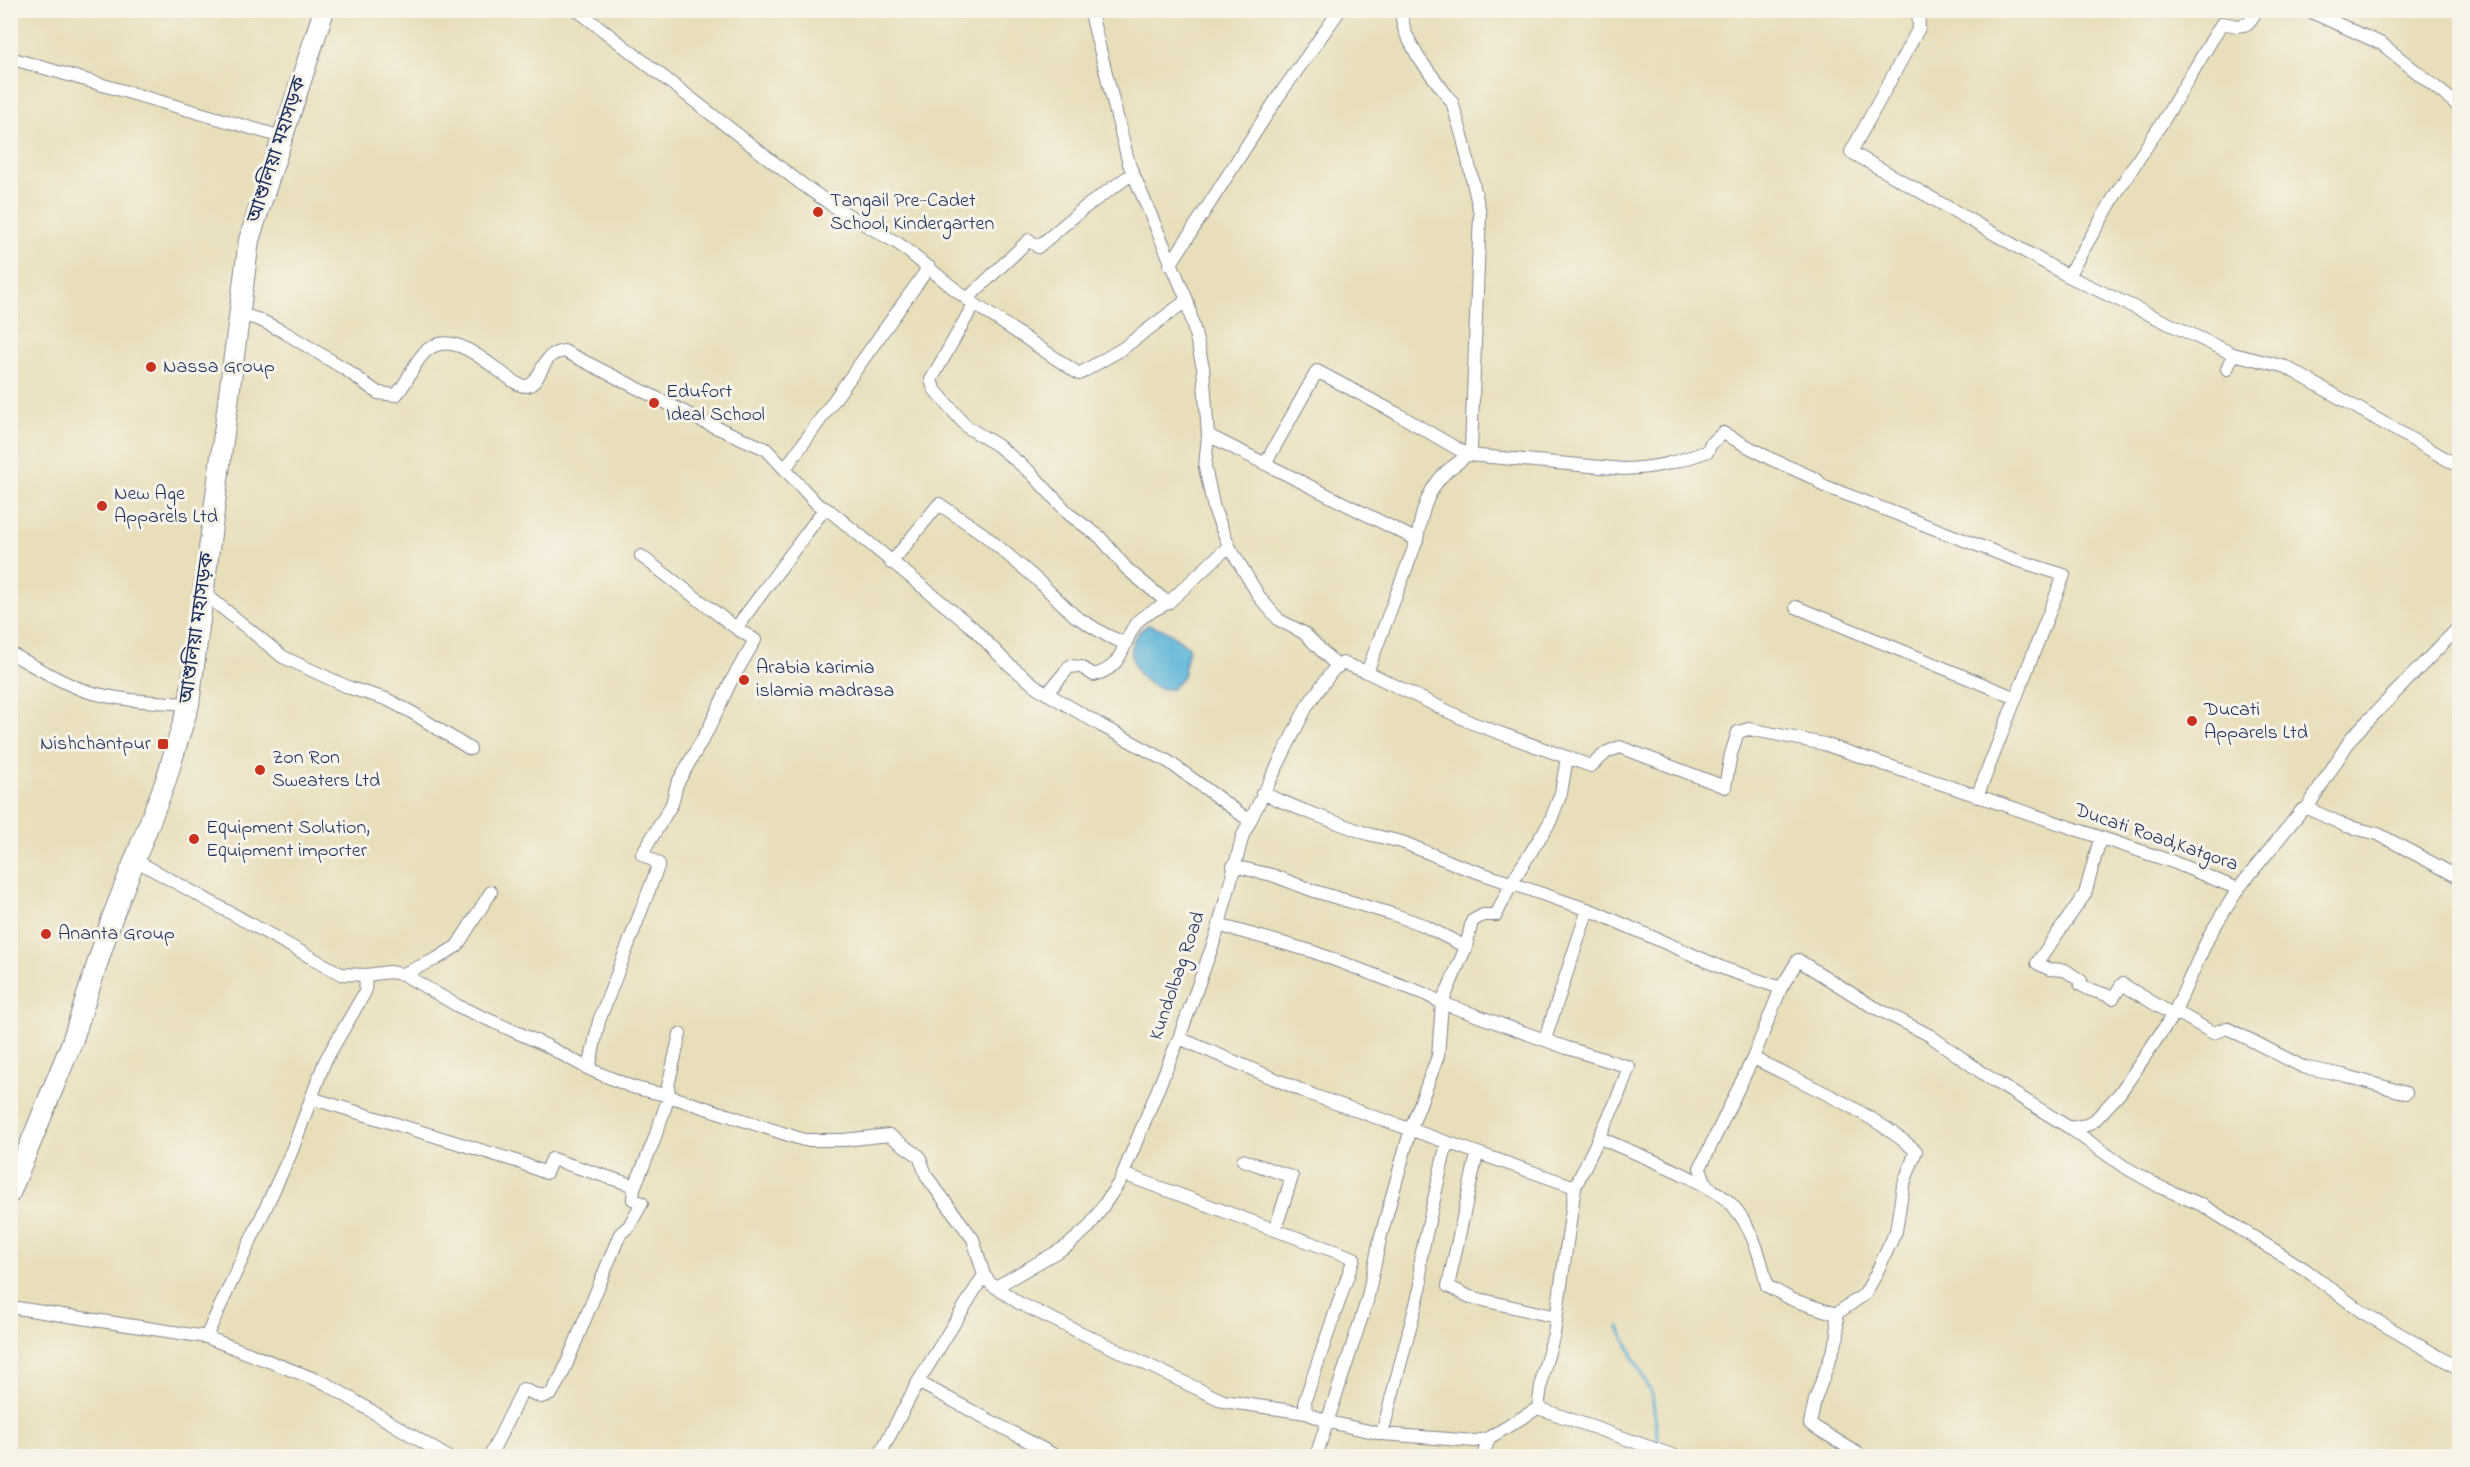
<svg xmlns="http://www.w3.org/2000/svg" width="2470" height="1467" viewBox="0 0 2470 1467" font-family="'Indie Flower','Noto Sans Bengali',sans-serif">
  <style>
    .water { fill: #5ab4d8; stroke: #3a729b; stroke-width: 1.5 }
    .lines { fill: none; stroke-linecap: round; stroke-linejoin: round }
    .stream { stroke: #5ab4d8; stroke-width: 3 }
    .minor-casing { stroke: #82868c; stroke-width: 14 }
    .trunk-casing { stroke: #82868c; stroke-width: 22 }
    .minor { stroke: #fff; stroke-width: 12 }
    .trunk { stroke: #fff; stroke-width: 20 }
    .poi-dot { fill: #c8321e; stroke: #f7f3e8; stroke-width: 2 }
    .labels { text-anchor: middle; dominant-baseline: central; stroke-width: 6; stroke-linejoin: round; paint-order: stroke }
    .street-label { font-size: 20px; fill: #1b2f5e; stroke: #f7f3e8 }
    .poi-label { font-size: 20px; fill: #1b2f5e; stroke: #f7f3e8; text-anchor: start }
  </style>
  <rect width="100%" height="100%" fill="#f7f3e8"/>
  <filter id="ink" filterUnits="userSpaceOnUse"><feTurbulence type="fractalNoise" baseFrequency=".0167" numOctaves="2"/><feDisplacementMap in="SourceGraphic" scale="12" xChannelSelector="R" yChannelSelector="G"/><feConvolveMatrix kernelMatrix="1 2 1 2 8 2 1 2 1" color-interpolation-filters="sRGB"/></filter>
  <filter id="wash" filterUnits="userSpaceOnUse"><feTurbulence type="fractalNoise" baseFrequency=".008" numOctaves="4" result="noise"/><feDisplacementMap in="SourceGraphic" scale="24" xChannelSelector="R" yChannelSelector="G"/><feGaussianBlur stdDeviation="1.35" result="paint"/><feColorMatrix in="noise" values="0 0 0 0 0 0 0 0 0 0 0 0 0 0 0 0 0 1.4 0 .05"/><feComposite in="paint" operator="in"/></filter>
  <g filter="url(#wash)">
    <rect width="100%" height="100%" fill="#e8deba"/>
    <path class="water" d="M1148 625C1164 627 1176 637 1189 647L1183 676 1172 689C1138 693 1114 644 1148 625Z"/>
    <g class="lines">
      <path class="stream" d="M1619 1327 1652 1395 1659 1446"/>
    </g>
  </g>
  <g filter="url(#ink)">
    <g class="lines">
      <g class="minor-casing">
        <path id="minor" d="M577 10 799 182 836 208 899 244 967 299 1079 374 1122 349 1187 300
          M1090 10 1129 164 1187 300 1203 367 1208 435 1417 540 1367 672 1472 723 1591 766 1607 752 1620 747 1725 787 1731 754 1738 732 1749 729 1824 744 2173 862 2238 889 2302 810 2307 808 2352 737 2460 626
          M1400 10 1405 32 1418 57 1452 102 1463 139 1480 213 1471 449C1465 460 1456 463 1447 471 1427 489 1421 515 1417 540
          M1918 10 1919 28 1851 152 2068 276 2233 354 2227 369
          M2307 10 2382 44 2454 102 2460 109
          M10 58 282 137
          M1170 265 1278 97 1340 10
          M2068 276 2117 192 2165 118 2222 23 2237 26 2248 24 2257 10
          M967 299 1029 240 1038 247 1084 208 1132 174
          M974 304 931 380 934 389 967 427 997 445 1031 473 1070 515 1100 537 1127 569 1168 603 1229 546
          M240 314 260 320 284 332 345 369 378 393 396 395C408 383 412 365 424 353 449 327 483 360 505 375 510 379 518 386 525 386 537 387 541 366 548 359 551 354 558 352 564 351L704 422 766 449 817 504 830 511 973 628 1006 662 1038 688 1102 726 1169 762 1250 821
          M2233 354 2286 367 2460 467
          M1208 435 1205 467 1214 509 1229 546 1260 598 1279 620 1304 633 1338 667
          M1265 464 1317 371 1396 413 1468 455 1624 469C1656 468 1678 462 1708 451L1710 445 1723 433 1771 459 1816 479 1822 485 2013 559 2064 575 1977 797
          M785 469 929 267
          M641 556 736 628 825 508
          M891 563 939 504 982 533 1034 577 1075 616 1106 635 1126 644
          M204 593 283 657 350 688 386 699 413 713 470 749
          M1796 607 2016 698
          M10 653C35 666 59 682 86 691 119 701 155 702 189 704
          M1047 694 1070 666 1081 667 1094 675C1127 666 1120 642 1138 621 1146 613 1158 608 1168 603
          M1262 793 1305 811 1368 834 1402 842 1460 866 1595 912 1725 969 1781 988 1798 960 1870 1005 1929 1035 1994 1081 2070 1128 2087 1125 2095 1120 2120 1093 2173 1015 2210 934 2238 889
          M2307 808 2346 826 2378 834 2460 878
          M2100 839 2085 894 2037 963 2049 969 2065 970 2081 981 2080 984C2090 992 2102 992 2113 998L2122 984 2173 1015H2182L2213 1033 2227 1028 2303 1067 2343 1075 2406 1093
          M135 860 341 974 366 975 389 972 403 974 458 1006 545 1045 589 1069 632 1087 669 1096 804 1140H844L889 1135 919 1156 927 1177 973 1239 984 1275 991 1284 1019 1303 1223 1401 1306 1413 1329 1422 1382 1434 1475 1441 1489 1438 1538 1408 1675 1456
          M1233 866 1272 875 1314 891 1392 914 1423 925 1466 947
          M1218 925 1311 951 1425 994 1442 1003 1567 1048 1629 1067 1615 1104 1575 1187 1554 1334 1543 1373 1538 1408
          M403 974 436 959 457 946 491 892
          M1179 1038 1315 1096 1575 1187
          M1545 1039 1588 909
          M1753 1058C1809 1086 1869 1110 1916 1151L1903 1186 1896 1231 1875 1276 1865 1294 1836 1314
          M589 1069 599 1021 659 864 642 854 672 804 677 784 709 728 730 683 755 640 736 628
          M311 1098 516 1161 546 1173 552 1159 635 1186
          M2070 1128 2123 1166 2160 1187 2202 1205 2306 1270 2362 1312 2460 1369
          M1600 1138C1631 1152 1715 1183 1734 1207 1753 1230 1761 1258 1767 1286L1793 1300 1836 1314 1838 1336 1815 1400 1810 1424 1862 1456
          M1477 1154 1448 1286 1470 1297 1556 1317
          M1243 1160 1292 1177 1275 1230 1354 1258 1305 1400 1306 1413
          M1123 1174 1275 1230
          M1707 1187 1700 1168 1753 1058 1781 988
          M996 1287 1067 1246 1089 1227 1120 1181 1179 1038 1216 936 1243 835 1307 706 1333 670 1343 663 1367 672
          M10 1307 206 1337 325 1383 446 1456
          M206 1337 291 1153 325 1061 365 992 366 975
          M918 1382 1056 1456
          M1382 1434 1421 1285 1420 1261 1447 1142
          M490 1456 523 1389 541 1397 551 1394 562 1375 620 1234 629 1226 642 1203 633 1199 634 1188 653 1143 669 1096 668 1086 680 1034
          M879 1456 918 1382 984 1275
          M1316 1456 1367 1301 1380 1239 1411 1128 1438 1056 1442 1003 1466 947 1472 921 1483 915H1496L1515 877 1550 822 1561 793 1567 757
          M1483 1456 1489 1438"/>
      </g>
      <g class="trunk-casing">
        <path id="trunk" d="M10 1193 72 1042 112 918 165 783 189 704 249 240 324 10"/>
      </g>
      <use href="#minor" class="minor"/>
      <use href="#trunk" class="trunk"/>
    </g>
  </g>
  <g class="poi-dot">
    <circle cx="818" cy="212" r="6"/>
    <circle cx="151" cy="367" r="6"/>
    <circle cx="654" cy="403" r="6"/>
    <circle cx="102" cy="506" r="6"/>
    <circle cx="744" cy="680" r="6"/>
    <circle cx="2192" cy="721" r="6"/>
    <rect x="157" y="738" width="12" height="12" rx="3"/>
    <circle cx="260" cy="770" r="6"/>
    <circle cx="194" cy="839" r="6"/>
    <circle cx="46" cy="934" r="6"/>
  </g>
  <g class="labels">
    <g class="street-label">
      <text transform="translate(278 150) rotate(-72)">আশুলিয়া মহাসড়ক</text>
      <text transform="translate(198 628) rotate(-82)">আশুলিয়া মহাসড়ক</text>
      <text transform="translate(2156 838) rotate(19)">Ducati Road,Katgora</text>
      <text transform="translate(1178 976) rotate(-71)">Kundolbag Road</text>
    </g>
    <g class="poi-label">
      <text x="830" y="201">Tangail Pre-Cadet<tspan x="830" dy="23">School, Kindergarten</tspan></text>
      <text x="163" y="367">Nassa Group</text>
      <text x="666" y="392">Edufort<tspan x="666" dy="23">Ideal School</tspan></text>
      <text x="114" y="494">New Age<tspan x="114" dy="23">Apparels Ltd</tspan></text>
      <text x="756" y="668">Arabia karimia<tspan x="756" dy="23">islamia madrasa</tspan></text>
      <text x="2204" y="710">Ducati<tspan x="2204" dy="23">Apparels Ltd</tspan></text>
      <text x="151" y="744" text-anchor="end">Nishchantpur</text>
      <text x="272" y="758">Zon Ron<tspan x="272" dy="23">Sweaters Ltd</tspan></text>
      <text x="206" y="828">Equipment Solution,<tspan x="206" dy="23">Equipment importer</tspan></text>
      <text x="58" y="934">Ananta Group</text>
    </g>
  </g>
  <rect width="2470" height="1467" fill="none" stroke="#f7f3e8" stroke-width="36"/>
</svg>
